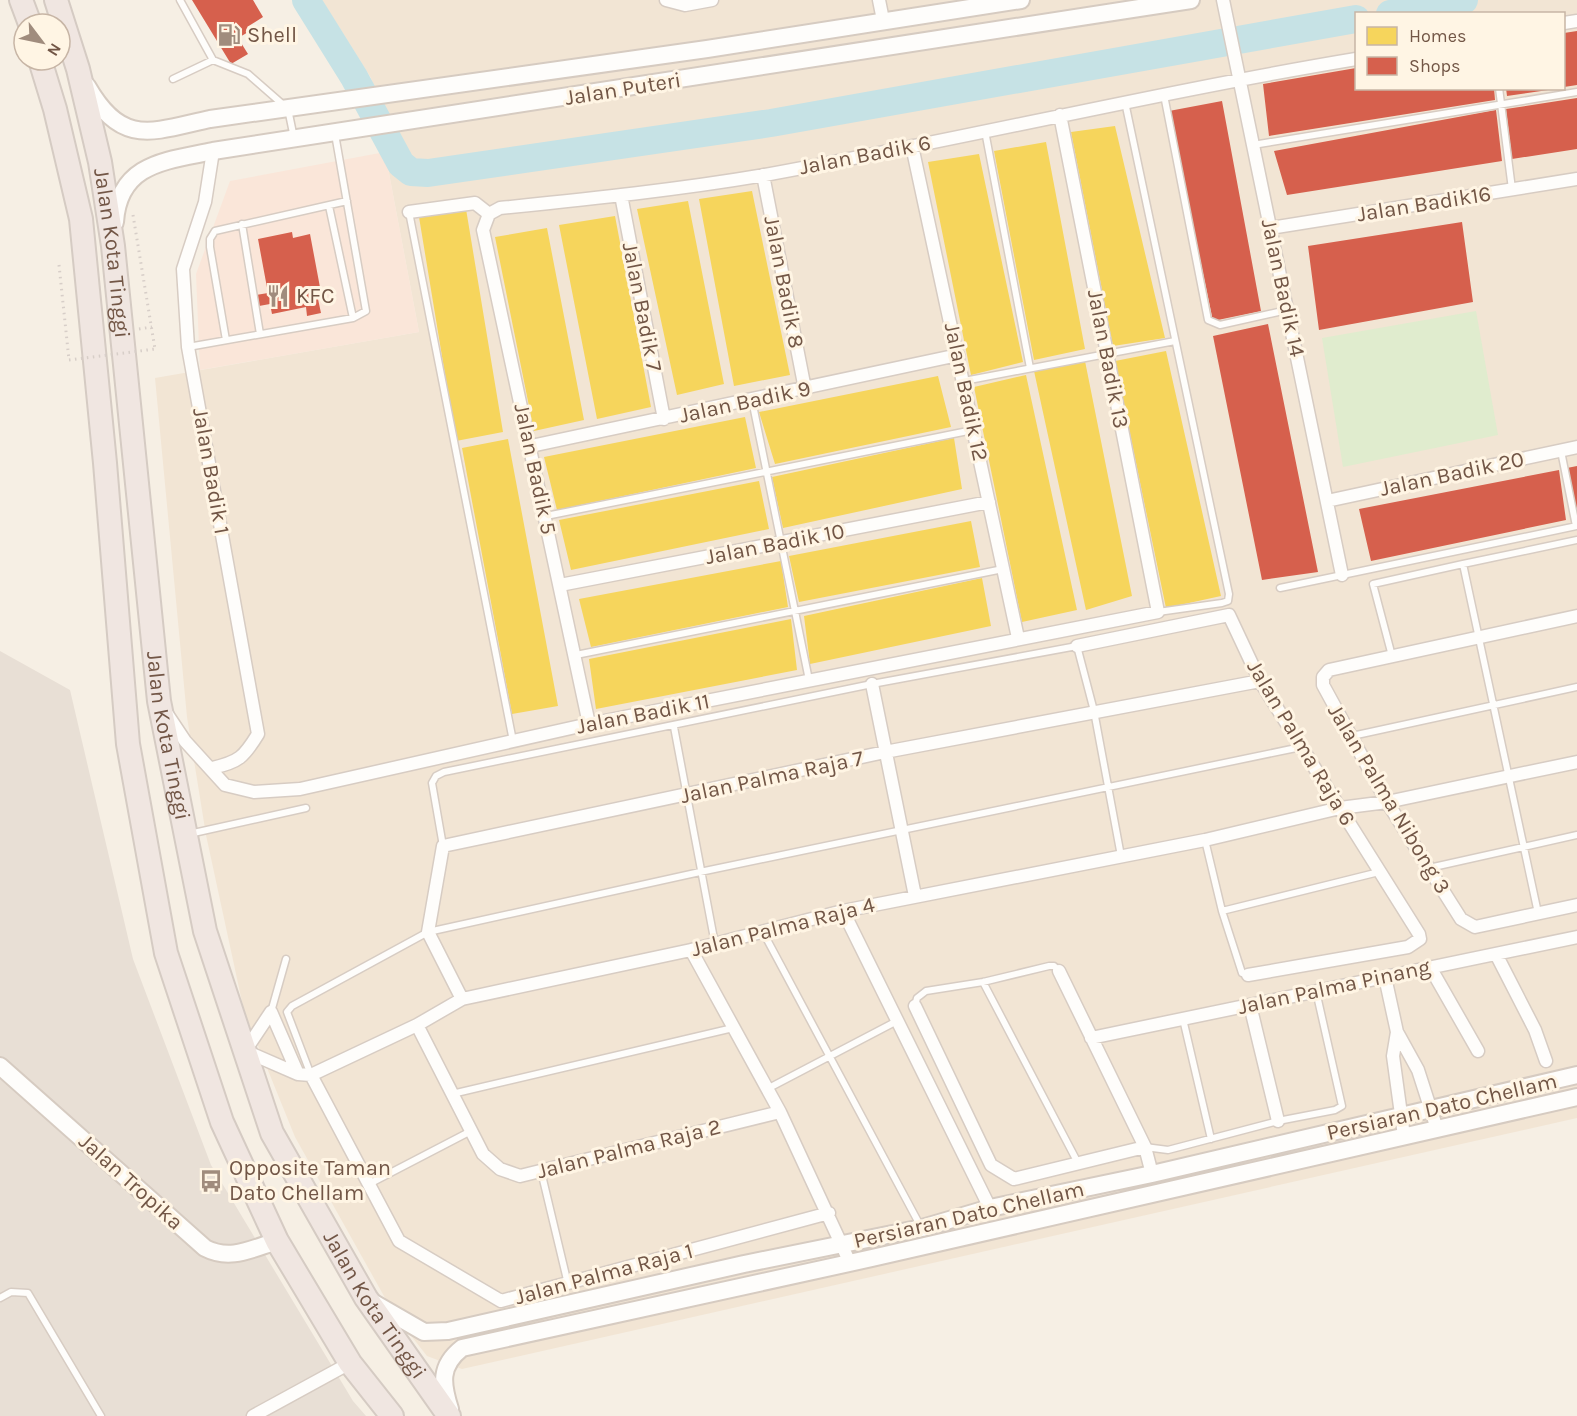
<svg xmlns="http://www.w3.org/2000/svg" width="1577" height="1416" viewBox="0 0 1577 1416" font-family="Karla,sans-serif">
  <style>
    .residential { fill: #f2e5d4; fill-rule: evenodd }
    .commercial { fill: #fae6d9 }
    .industrial { fill: #e8dfd5 }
    .green { fill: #e0ecce }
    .homes { fill: #f6d55c }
    .shops { fill: #d6604d }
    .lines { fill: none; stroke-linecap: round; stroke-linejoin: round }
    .river { stroke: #c6e2e5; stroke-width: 28 }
    .lane-casing { stroke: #d7ccc3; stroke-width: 9 }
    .street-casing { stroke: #d7ccc3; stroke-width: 15 }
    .secondary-casing { stroke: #d6cbc1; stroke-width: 20 }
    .highway-casing { stroke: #d5cbc3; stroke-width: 26 }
    .path { stroke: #d7cec8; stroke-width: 3; stroke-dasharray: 1.5 4.5; stroke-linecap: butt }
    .lane { stroke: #fefdfb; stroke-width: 6 }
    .street { stroke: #fefdfb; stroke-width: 12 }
    .secondary { stroke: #fefdfb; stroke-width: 16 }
    .highway { stroke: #f0e6e1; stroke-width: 22 }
    .path-bridge { stroke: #d7cec8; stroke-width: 3; stroke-dasharray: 1.5 4.5; stroke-linecap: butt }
    .labels { text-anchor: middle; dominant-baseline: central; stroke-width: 6; stroke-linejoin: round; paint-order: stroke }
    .poi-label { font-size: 22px; fill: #725646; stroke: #fff5e4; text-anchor: start }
    .street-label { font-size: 22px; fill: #725646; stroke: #fff5e4 }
  </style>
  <rect width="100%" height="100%" fill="#f6efe4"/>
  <path class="residential" d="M322 0H1577V1118L462 1369 427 1356 394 1314 295 1137 244 1011 206 835 187 717 155 378 419 332 371 78ZM1356 14H1564V88H1356Z"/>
  <path class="commercial" d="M385 152 419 332 200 370 196 274 230 181Z"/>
  <path class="industrial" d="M0 651 70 690 133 959 211 1165 353 1401 366 1416H0Z"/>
  <path class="green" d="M1476 311 1498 435 1343 467 1322 338Z"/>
  <path class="homes" d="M1115 126 1165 338 1113 346 1071 132Z
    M1046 142 1085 349 1034 360 994 151Z
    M979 154 1023 362 971 375 928 162Z
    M752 191 790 375 734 386 699 199Z
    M688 201 724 384 677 395 637 209Z
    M466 209 503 432 456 441 419 217Z
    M615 216 651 407 597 419 559 225Z
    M547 228 584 420 534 431 495 237Z
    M1166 351 1221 596 1166 608 1115 361Z
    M1085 361 1132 596 1086 610 1034 371Z
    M1026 375 1077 610 1022 622 974 387Z
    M938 376 951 427 775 464 759 412Z
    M745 417 756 468 557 510 544 457Z
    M954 438 962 489 783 528 772 477Z
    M508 439 558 706 512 714 462 448Z
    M759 481 769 529 571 570 559 520Z
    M971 521 980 567 799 602 789 556Z
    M781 561 788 607 591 647 579 599Z
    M982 578 991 626 810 664 804 616Z
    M791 619 797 670 596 709 589 659Z"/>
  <path class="shops" d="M192 0H253L263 17 247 27 250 31 238 38 248 54 231 64Z
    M1577 31V85L1564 87V33Z
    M1356 68V88H1494L1495 100 1269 136 1263 84Z
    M1506 88H1547L1548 90 1507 96Z
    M1577 98V149L1512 159 1506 109Z
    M1222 101 1261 311 1213 321 1169 111Z
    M1496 110 1502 161 1287 195 1274 151Z
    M1462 222 1473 302 1319 330 1308 246Z
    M292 232 293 238 310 234 322 298 318 299 321 313 307 316 306 307 272 314 270 304 259 306 256 295 268 293 258 239Z
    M1268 324 1318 572 1262 580 1213 336Z
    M1577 466V514H1576L1567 468Z
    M1559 470 1566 520 1371 561 1359 509Z"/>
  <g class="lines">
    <path class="river" d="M306 0 354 77 401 164 411 172 428 173 771 123 1356 19
      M1390 14 1464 0"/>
    <g class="lane-casing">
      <path id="lane" d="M180 0 213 60 248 74 288 109 294 138
        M173 79 213 60
        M1499 88 1512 189
        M1164 95 1208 320 1220 325 1287 310
        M1125 102 1229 594 1228 601 1222 603 1158 612
        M985 131 1030 368
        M1253 145 1577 92
        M329 206 353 318
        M409 212 513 741
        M242 224 260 334
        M226 340 210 247V239L215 231 347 201
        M188 347 353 318 366 311 335 134
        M964 381 1175 341
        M752 400 809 680
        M1561 451 1576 526
        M546 516 973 430
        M1280 588 1577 526
        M576 655 1003 569
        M1392 656 1373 584 1463 564
        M674 727 715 944
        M1352 736 1577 687
        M189 834 306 808
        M1205 840 1222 911 1242 973 1247 975
        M443 846 432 783 436 776 444 772 872 684 1077 646 1094 711 1121 856
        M1429 868 1577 835
        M1222 911 1379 872
        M1538 913 1463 564 1577 540
        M763 932 921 1227
        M983 982 1078 1163
        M915 1006 917 998 926 991 983 982 1049 966H1054L1059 971
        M271 1012 286 959
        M1183 1019 1211 1139
        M311 1075 287 1012 292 1006 428 932 700 872 1301 747
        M767 1089 897 1021
        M452 1094 733 1028
        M1145 1147 1168 1150 1278 1121 1335 1110 1342 1106 1316 991
        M541 1171 568 1284
        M369 1184 471 1131
        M0 1298 11 1292 28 1293 101 1416"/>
    </g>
    <g class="street-casing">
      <path id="street" d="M666 0 685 5 712 0
        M879 0 883 20
        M1223 0 1342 575
        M1564 23 1577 21
        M912 146 1018 638
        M763 175 805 389
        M621 195 664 419
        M409 212 475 203 489 214
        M489 214 500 208C588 199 677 190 765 175 963 139 1158 92 1356 59
        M489 214 483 230 589 724
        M1270 228 1577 179
        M531 446 958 355
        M1327 501 1577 447
        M560 585 989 502
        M1577 616 1329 670 1323 677V685L1387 802 1461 919 1475 927 1577 905
        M1077 646 1229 615 1260 681 1419 934 1420 939 1408 947 1248 975
        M872 684 915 896
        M167 714 185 741 225 785 254 792 300 789 589 724 1158 612 1060 115
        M212 768C239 762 244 757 258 734L188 347 183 269 205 202 213 151
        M843 911 990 1208
        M691 950 780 1112 850 1263
        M1496 954 1535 1030 1546 1061
        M1430 967 1478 1051
        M1059 971 1145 1147 1152 1174
        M1385 977 1397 1032 1418 1070 1437 1129
        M462 999 428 932 443 846 885 752 1260 681
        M1250 1005 1278 1121
        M915 1006 991 1165 1014 1179 1145 1147
        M271 1012 245 1051 298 1074 311 1075 417 1025 462 999 691 950 843 911 1205 840 1340 808 1387 802 1577 762
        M271 1012 298 1074
        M417 1025 483 1154 500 1169 520 1176 780 1112
        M1397 1032 1393 1056 1404 1136
        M1091 1038 1577 937
        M311 1075 399 1241 501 1301 829 1213
        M253 1416 350 1363"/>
    </g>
    <g class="secondary-casing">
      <path id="secondary" d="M87 86C122 147 151 132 210 119L707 49 1021 0
        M115 222C119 163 166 161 213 151L1191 0
        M0 1066 205 1248C230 1261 251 1249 277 1241
        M372 1302 424 1332 448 1331 744 1264 922 1228 990 1208 1152 1174 1577 1075
        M450 1409C442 1384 439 1366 462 1348L872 1258 1577 1097"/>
    </g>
    <g class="highway-casing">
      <g id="highway">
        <path d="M21 0 30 24"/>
        <path id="s1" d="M56 0 78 69 100 162 113 246 159 701 205 931 272 1133 366 1298 449 1416"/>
        <path d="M40 60 55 109 81 219 105 463 128 744 166 953 222 1122 277 1241 350 1363 392 1416"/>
      </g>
    </g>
    <path class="path" d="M133 215 155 349
      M59 265 69 360
      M139 329 152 327"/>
    <use href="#lane" class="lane"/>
    <use href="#street" class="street"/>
    <use href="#secondary" class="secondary"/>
    <use href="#highway" class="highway"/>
    <path class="path-bridge" d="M69 360 155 349"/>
  </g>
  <defs>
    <g id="fuel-bare" transform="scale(1.8)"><path d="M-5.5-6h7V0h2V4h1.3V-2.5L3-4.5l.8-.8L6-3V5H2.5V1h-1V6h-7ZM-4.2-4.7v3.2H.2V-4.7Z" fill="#a08c7d" stroke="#fff5e4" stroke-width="2.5" paint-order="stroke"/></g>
    <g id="restaurant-bare" transform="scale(1.8)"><path d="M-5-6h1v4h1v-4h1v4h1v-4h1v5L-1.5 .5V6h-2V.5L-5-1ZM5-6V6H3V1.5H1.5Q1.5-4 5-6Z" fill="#a08c7d" stroke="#fff5e4" stroke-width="2.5" paint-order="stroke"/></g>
    <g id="bus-bare" transform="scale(1.8)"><path d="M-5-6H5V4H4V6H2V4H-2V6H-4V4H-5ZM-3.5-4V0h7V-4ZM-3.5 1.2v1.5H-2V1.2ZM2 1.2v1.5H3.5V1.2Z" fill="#a08c7d" stroke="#fff5e4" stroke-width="2.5" paint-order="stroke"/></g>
  </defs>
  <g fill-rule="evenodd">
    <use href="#fuel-bare" x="229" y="35"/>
    <use href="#restaurant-bare" x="278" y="296"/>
    <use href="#bus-bare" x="211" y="1181"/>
  </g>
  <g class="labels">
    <g class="poi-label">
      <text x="247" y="35">Shell</text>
      <text x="296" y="296">KFC</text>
      <text x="229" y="1168">Opposite Taman<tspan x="229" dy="25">Dato Chellam</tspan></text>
    </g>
    <g class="street-label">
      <text transform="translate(623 89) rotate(-9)">Jalan Puteri</text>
      <text transform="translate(865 155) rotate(-11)">Jalan Badik 6</text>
      <text transform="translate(1424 204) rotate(-9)">Jalan Badik16</text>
      <text stroke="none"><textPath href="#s1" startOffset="260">Jalan Kota Tinggi</textPath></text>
      <text transform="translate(784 282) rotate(79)">Jalan Badik 8</text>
      <text transform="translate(1283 288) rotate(78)">Jalan Badik 14</text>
      <text transform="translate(642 307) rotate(79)">Jalan Badik 7</text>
      <text transform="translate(1108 359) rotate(79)">Jalan Badik 13</text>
      <text transform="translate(966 392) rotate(78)">Jalan Badik 12</text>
      <text transform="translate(745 402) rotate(-12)">Jalan Badik 9</text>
      <text transform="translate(535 469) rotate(78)">Jalan Badik 5</text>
      <text transform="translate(211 471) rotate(80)">Jalan Badik 1</text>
      <text transform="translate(1452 474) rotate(-12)">Jalan Badik 20</text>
      <text transform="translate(775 544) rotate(-11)">Jalan Badik 10</text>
      <text transform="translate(643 714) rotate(-11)">Jalan Badik 11</text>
      <text stroke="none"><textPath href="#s1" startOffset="746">Jalan Kota Tinggi</textPath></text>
      <text transform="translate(1301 743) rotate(59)">Jalan Palma Raja 6</text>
      <text transform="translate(772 777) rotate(-12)">Jalan Palma Raja 7</text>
      <text transform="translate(1389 799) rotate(59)">Jalan Palma Nibong 3</text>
      <text transform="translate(783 927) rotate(-14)">Jalan Palma Raja 4</text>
      <text transform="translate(1334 987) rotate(-12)">Jalan Palma Pinang</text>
      <text transform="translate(1442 1107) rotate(-13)">Persiaran Dato Chellam</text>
      <text transform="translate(629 1149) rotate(-14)">Jalan Palma Raja 2</text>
      <text transform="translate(131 1182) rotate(42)">Jalan Tropika</text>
      <text transform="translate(969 1215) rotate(-13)">Persiaran Dato Chellam</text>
      <text transform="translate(604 1274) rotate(-15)">Jalan Palma Raja 1</text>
      <text stroke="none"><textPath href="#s1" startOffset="1358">Jalan Kota Tinggi</textPath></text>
    </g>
  </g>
  <rect x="1355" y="12" width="210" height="78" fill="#fff5e4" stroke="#c7b5a5" stroke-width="1.5"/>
  <rect x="1367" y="27" width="30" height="18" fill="#f6d55c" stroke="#c7b5a5" stroke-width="1.5"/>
  <text x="1409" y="42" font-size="18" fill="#725646">Homes</text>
  <rect x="1367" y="57" width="30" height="18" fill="#d6604d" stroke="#c7b5a5" stroke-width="1.5"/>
  <text x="1409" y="72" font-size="18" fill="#725646">Shops</text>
  <g transform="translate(42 42) rotate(122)"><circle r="28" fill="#fff5e4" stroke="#c7b5a5" stroke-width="1.5"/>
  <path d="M0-4.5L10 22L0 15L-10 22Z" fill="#a08c7d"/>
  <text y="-9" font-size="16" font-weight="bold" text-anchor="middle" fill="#725646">N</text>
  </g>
</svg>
